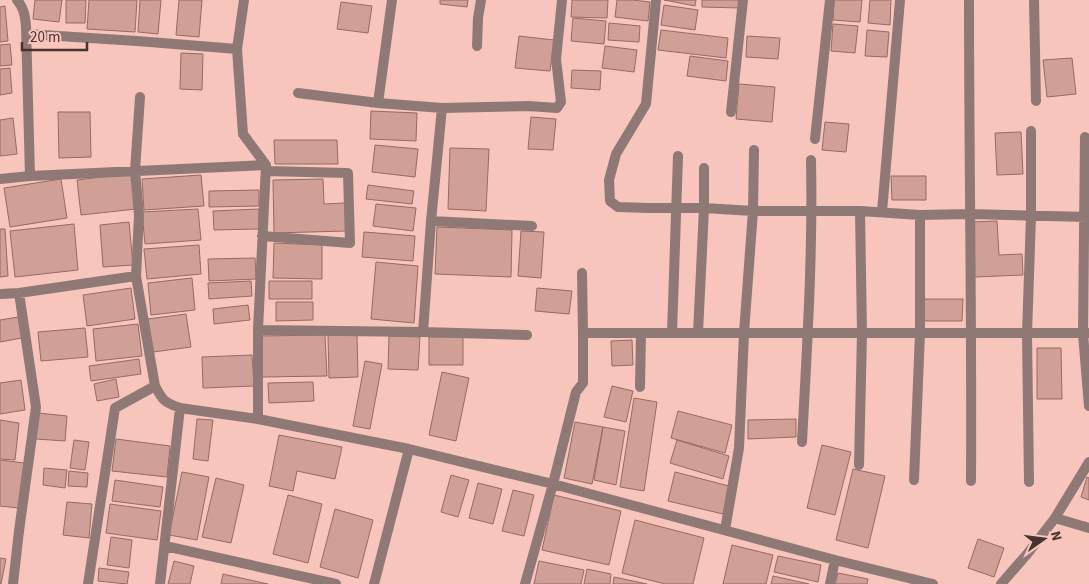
<svg xmlns="http://www.w3.org/2000/svg" width="1089" height="584" viewBox="0 0 1089 584" font-family="'Source Sans 3',sans-serif">
  <style>
    .building { fill: #d0a097; stroke: #976a62 }
    .lines { fill: none; stroke-linecap: round; stroke-linejoin: round }
    .street { stroke: #8e7975; stroke-width: 10 }
  </style>
  <rect width="100%" height="100%" fill="#f7c5bb"/>
  <path class="building" d="M35 0H62L59 22 33 19Z
    M66 0H86L85 23H66Z
    M89 0H137L135 32 87 29Z
    M140 0H161L158 34 138 32Z
    M179 0H202L199 37 176 35Z
    M440 0H468L467 7 440 4Z
    M572 0H608L607 18 571 17Z
    M617 0H633L650 2 648 21 615 17Z
    M664 0H696L695 6Z
    M702 0H741V8L702 7Z
    M834 0H862L860 22 833 20Z
    M870 0H891L890 25 868 23Z
    M341 2 372 6 368 33 337 29Z
    M664 5 698 10 695 30 661 25Z
    M5 6 8 41 0 42V7Z
    M573 18 606 21 604 44 571 41Z
    M609 23 640 26 639 42 608 40Z
    M833 24 858 26 855 53 831 51Z
    M661 30 728 38 726 58 658 50Z
    M867 30 889 32 887 57 865 56Z
    M519 36 554 40 550 71 515 68Z
    M747 36 780 38 778 59 746 57Z
    M10 44 12 65 0 66V45Z
    M605 46 637 50 634 72 602 68Z
    M181 53 203 54 202 90 180 89Z
    M690 56 728 61 726 81 687 76Z
    M1072 58 1076 94 1047 97 1043 60Z
    M10 68 12 93 0 95V69Z
    M572 70 601 71 600 90 571 88Z
    M739 84 775 87 772 122 736 119Z
    M371 111 417 113 416 141 370 139Z
    M58 112H90L91 157 59 158Z
    M531 117 556 119 553 150 528 149Z
    M13 118 17 154 0 156V120Z
    M825 122 849 124 846 152 822 150Z
    M1021 132 1023 174 997 175 995 133Z
    M274 140H337L338 164H275Z
    M375 145 418 149 415 177 372 172Z
    M450 148 489 149 486 211 448 209Z
    M132 173 136 209 81 215 77 180Z
    M201 175 204 206 144 210 142 179Z
    M891 176H926V200H892Z
    M61 179 67 218 10 227 4 188Z
    M323 179 324 204 345 203 346 231 274 233 273 180Z
    M368 185 414 191 412 204 366 199Z
    M259 190V206L209 207V191Z
    M376 204 416 208 413 231 373 226Z
    M198 209 201 240 145 244 142 212Z
    M259 209V229L214 230 213 211Z
    M997 221 999 255 1022 254 1023 275 974 277 972 222Z
    M129 222 133 265 103 267 100 225Z
    M74 224 78 270 15 277 10 231Z
    M437 227 512 230 511 277 435 274Z
    M0 229H5L8 276 0 277Z
    M521 231 544 232 541 278 518 276Z
    M364 232 415 236 413 261 362 257Z
    M274 243 322 245V279L273 278Z
    M199 245 201 274 147 279 144 249Z
    M255 258 256 279 209 281 208 259Z
    M376 262 418 266 414 323 371 319Z
    M192 278 195 310 151 315 148 283Z
    M251 281 252 296 209 299 208 283Z
    M269 281H312V299H269Z
    M131 288 135 319 87 326 83 295Z
    M537 288 572 291 569 314 535 311Z
    M923 299H963L962 321H923Z
    M276 302H313V320L276 321Z
    M248 305 250 320 214 324 213 309Z
    M186 314 191 347 153 352 148 319Z
    M18 317 22 338 0 342V320Z
    M138 324 142 356 96 361 93 329Z
    M85 328 88 357 41 361 38 332Z
    M325 335 327 376 262 377 261 336Z
    M328 335H357L358 377 329 378Z
    M389 336 420 337 418 370 388 369Z
    M429 337H463V365H429Z
    M632 340 633 365 612 366 611 341Z
    M1037 348H1061L1062 399H1037Z
    M252 355 254 386 203 388 202 357Z
    M139 359 141 374 91 381 89 366Z
    M365 361 382 364 370 429 353 426Z
    M442 372 469 378 456 441 429 435Z
    M116 379 119 397 97 401 94 384Z
    M21 380 25 410 0 414V383Z
    M313 382 314 401 269 403 268 383Z
    M612 386 633 391 626 422 604 417Z
    M634 398 657 402 644 491 620 487Z
    M678 411 732 425 725 453 671 438Z
    M38 413 67 416 65 441 36 439Z
    M197 419 213 420 208 461 193 459Z
    M796 419V437L748 439V420Z
    M0 420 19 423 15 460 0 459Z
    M575 422 603 427 592 484 564 478Z
    M603 427 625 431 616 485 594 480Z
    M279 435 342 447 335 479 297 471 293 491 269 486Z
    M116 439 170 446 167 477 112 471Z
    M74 440 89 442 85 470 70 468Z
    M677 440 729 456 723 479 670 463Z
    M822 445 851 452 835 515 807 508Z
    M0 460 24 463 19 508 0 506Z
    M44 468 67 470 65 488 43 485Z
    M853 469 885 476 868 548 836 540Z
    M69 471 88 473 87 487 68 486Z
    M182 472 209 477 197 540 169 535Z
    M675 472 729 486 723 514 668 501Z
    M451 475 469 480 458 517 441 512Z
    M1087 477 1089 478V500L1081 497Z
    M216 478 244 485 231 543 202 537Z
    M115 480 163 487 160 507 112 501Z
    M478 483 502 489 493 524 469 518Z
    M513 490 534 495 524 536 502 531Z
    M288 495 322 504 308 563 273 554Z
    M554 495 621 511 609 565 542 550Z
    M67 502 92 504 89 538 63 535Z
    M110 504 161 511 157 540 106 533Z
    M335 509 373 520 358 578 320 567Z
    M635 520 704 538 693 584H665L622 573Z
    M111 537 132 540 129 568 107 565Z
    M978 539 1004 548 994 577 968 568Z
    M732 545 773 555 766 584H723Z
    M778 556 821 565 818 582 774 572Z
    M0 558 6 559 1 584H0Z
    M174 561 194 566 190 584H168Z
    M539 561 584 570 581 584H534Z
    M99 568 129 572 127 584 98 581Z
    M587 569 611 574 610 584H584Z
    M838 573 868 579 867 584H835Z
    M223 574 268 584H221Z
    M773 576 809 584H771Z
    M614 577 647 584H613Z"/>
  <g class="lines">
    <path class="street" d="M17 0C24 8 25 16 26 26L30 176
      M244 0 237 49 243 134 266 165 258 330V419
      M656 0 646 104 616 154 609 180 610 201 618 207 648 208H704L753 211H860L920 215 970 214 1089 217
      M969 0C969 160 972 321 971 481
      M1034 0 1036 101
      M27 34 137 41 237 49
      M477 46 478 18 481 0
      M298 93 378 103 442 108 528 106 557 108 561 102 556 59 562 0
      M140 97 135 171 139 215 136 276 155 386C163 401 164 402 180 408L160 584
      M378 103 392 0
      M731 112 743 0
      M1085 137 1083 334 1089 406
      M815 139 830 0
      M0 179 30 176 266 165
      M882 212 900 0
      M431 221 532 226
      M262 236 350 243 348 173 266 171
      M582 273 583 333
      M0 294 19 293 136 276
      M258 330 423 332 527 335
      M423 332 431 221 442 108
      M672 333 678 156
      M698 333 704 208V168
      M640 387 641 333
      M180 408 258 419 409 449 553 484 835 560 933 584
      M802 442C807 348 813 254 811 160
      M859 465 862 333 860 211
      M914 480 920 333V215
      M1029 482 1027 334 1031 216V131
      M1055 518 1089 528
      M725 530 739 448 744 333 753 211 754 150
      M165 546 336 584
      M13 584 19 531 36 407 19 293
      M88 584 115 408 155 386
      M374 584 409 449
      M525 584 553 484 576 392 583 383V333H1089
      M830 584 835 560
      M1001 584 1028 553 1055 518 1089 462"/>
  </g>
  <g transform="translate(1044 539) rotate(76)" stroke="#f7c5bb" stroke-width="4" paint-order="stroke">
  <path d="M0-4L9 19L0 12L-9 19Z" fill="#46322e"/>
  <text y="-8" font-size="14" font-weight="bold" text-anchor="middle" fill="#46322e">N</text>
  </g>
  <path d="M22 42v8h65v-8" fill="none" stroke="#46322e" stroke-width="2.5"/>
  <text x="30" y="42" font-size="15" fill="#46322e" stroke="#f7c5bb" stroke-width="4" paint-order="stroke">20 m</text>
</svg>
